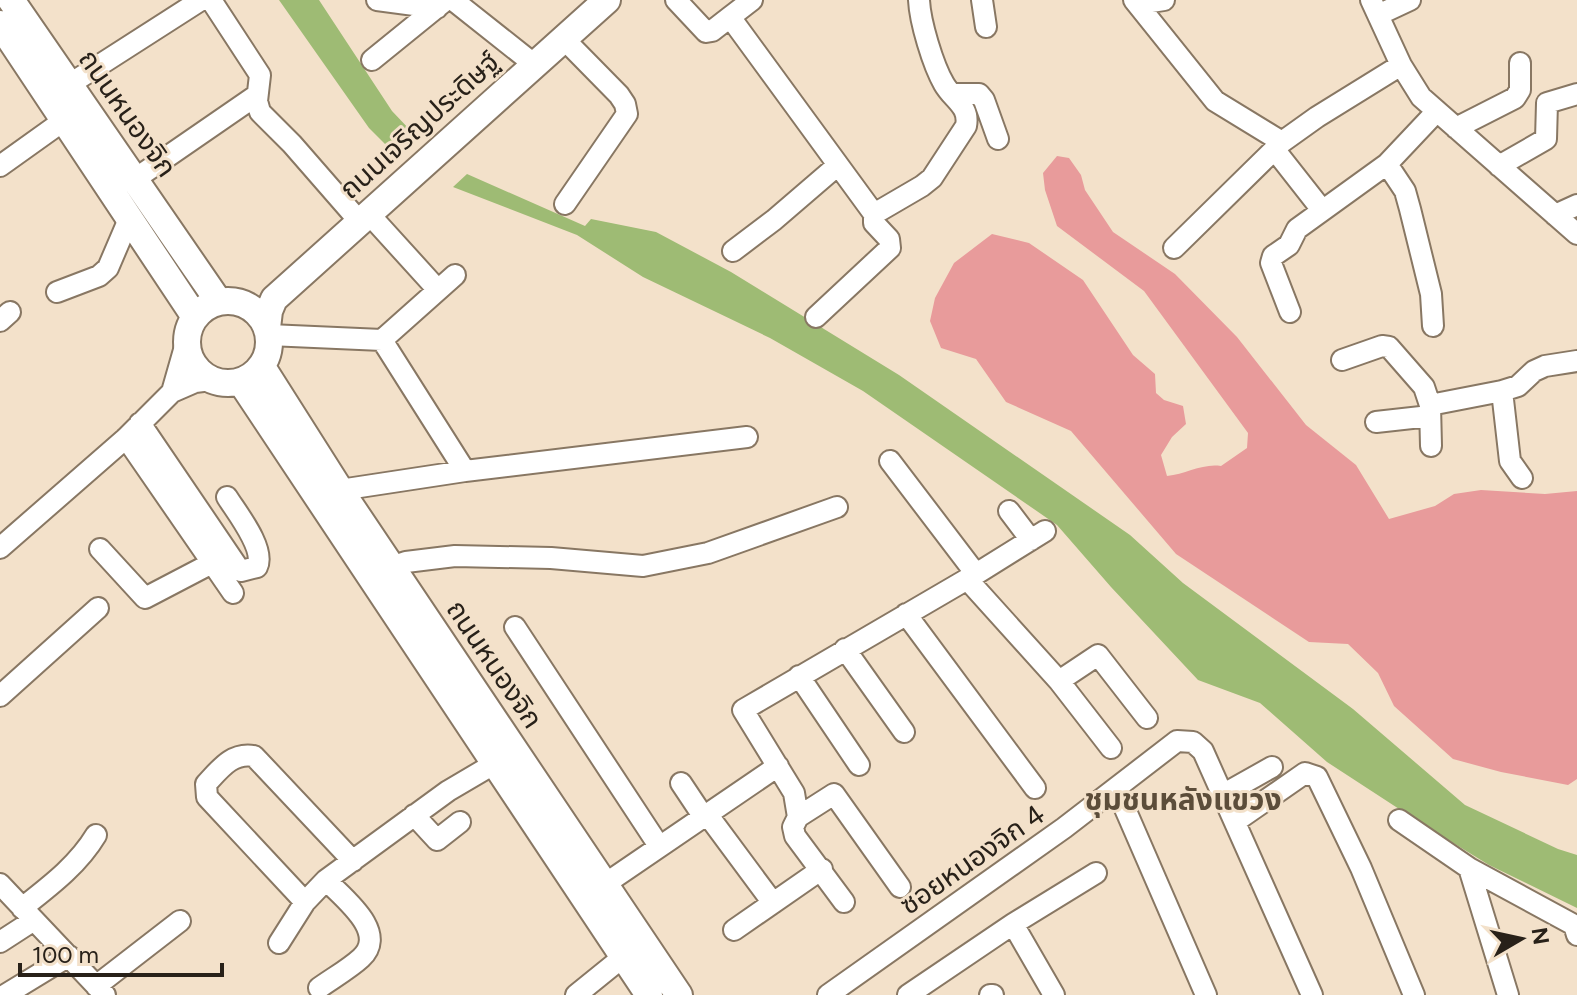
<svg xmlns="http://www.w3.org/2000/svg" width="1577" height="995" viewBox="0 0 1577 995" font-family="Figtree,'Noto Sans Thai',sans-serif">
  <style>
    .green { fill: #e89b9b }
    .water { fill: #9ebb74 }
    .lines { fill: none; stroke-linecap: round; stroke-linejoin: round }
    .minor-casing { stroke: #887763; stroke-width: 24 }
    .major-casing { stroke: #887763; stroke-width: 30 }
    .minor { stroke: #fff; stroke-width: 20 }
    .major { stroke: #fff; stroke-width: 26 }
    .labels { text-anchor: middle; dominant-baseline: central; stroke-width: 6; stroke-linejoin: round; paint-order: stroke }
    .street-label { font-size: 28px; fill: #282119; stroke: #f3e1ca }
    .neighbourhood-label { font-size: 30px; font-weight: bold; fill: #5c4d3a; stroke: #f3e1ca }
  </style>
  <rect width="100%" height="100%" fill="#f3e1ca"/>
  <path class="green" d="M1057 156 1069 158 1081 175 1085 190 1113 232 1175 274 1237 337 1306 425 1356 465 1389 519 1435 506 1454 494 1481 490 1545 494 1577 491V779L1568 785 1501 772 1453 759 1394 706 1378 673 1348 644 1309 642 1176 554 1071 431 1006 402 976 359 941 348 930 321 935 298 954 263 992 234 1029 243 1083 280 1133 355 1155 374 1156 393 1164 400 1183 406 1186 424 1172 437 1161 455 1167 476C1186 474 1203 463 1221 466L1247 448 1248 433 1144 291 1057 226 1045 190 1043 173Z"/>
  <path class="water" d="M279 0H319L392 111 411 131 390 149 369 128Z
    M467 174 585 226 591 219 656 232 731 272 899 375 1130 535 1183 583 1353 709 1465 805 1558 849 1577 855V908L1489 865 1416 820 1327 762 1260 703 1198 680 1111 587 1057 525 863 391 770 338 643 277 577 235 453 187Z"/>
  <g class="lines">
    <g class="minor-casing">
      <path id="minor" d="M211 0 260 75 257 101 260 112 292 144 360 222
        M377 0 437 8
        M453 0 535 65
        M676 0 706 32 712 31 730 17 874 214
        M982 0 986 27
        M1134 0 1215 101 1282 142
        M1371 0 1401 65 1421 97 1577 234
        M1138 4 1164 0
        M1378 15 1410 0
        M730 17 752 0
        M564 39 619 95 625 104 627 114 565 204
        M372 60 446 0
        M70 84 201 0
        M952 94H979L984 100 998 139
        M1456 128 1515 98 1520 90V63
        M1274 149 1322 210
        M0 166 63 121
        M1499 166 1546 139 1547 103 1577 94
        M135 179 257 95
        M369 214 438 290
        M1555 215 1577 205
        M1174 248 1282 142 1317 117 1401 65
        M733 251 774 220 838 165
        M455 275 382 340 465 471
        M57 292 99 276 108 268 129 219
        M1290 312 1271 263 1273 256 1289 245 1297 229 1387 164
        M816 317 890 248 889 239 874 223V214L922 186 932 178 966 126C970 106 953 100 944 84 933 65 920 22 919 0
        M0 321 10 312
        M1433 326 1431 294 1410 209 1405 191 1387 164 1437 111
        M269 335 382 340
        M1342 360 1382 346 1389 347 1424 387 1430 405
        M1502 391 1510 461 1522 478
        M172 392 186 343
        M1376 422 1430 416
        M140 423 237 566 241 571 257 567C266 549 237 513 227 497
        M126 438 233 593
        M1431 446 1430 405 1502 391 1518 386 1534 371 1545 366 1577 361
        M890 461 976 574
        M340 490 465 471 747 437
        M1009 511 1031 540
        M0 548 126 438 172 392 195 382 211 380
        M100 549 145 598 212 563
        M391 567 406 562 455 556 551 558 643 566 708 553 837 507
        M967 579 1059 681 1111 748
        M906 614 1035 788
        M515 627 659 846
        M845 649 904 732
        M799 676 859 765
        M1059 681 1098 655 1147 718
        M0 696 98 608
        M681 783 703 816
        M1116 788 1206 995
        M1224 794 1272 767
        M707 814 773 903
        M414 815 437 840 460 822
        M798 817 834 794 900 887
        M1399 820 1469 868 1574 925 1577 935
        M1236 821 1305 773 1317 777 1361 868 1414 995
        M1469 868 1508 995
        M0 884 105 995
        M605 884 778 766
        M305 902 207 797 206 784C220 769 232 752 254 756L353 861
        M844 902 795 836 793 827 798 817 794 793 743 710 976 574 1045 531
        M22 908C50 886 78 865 96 835
        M734 930 822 869
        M0 942 34 920
        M279 943 305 902 326 880 448 791 494 764
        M96 986 180 921
        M319 988C333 978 349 969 361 958 389 932 343 898 326 880
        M5 995 69 956
        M576 995 623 957
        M828 995 1064 828 1177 741 1193 742 1203 751 1312 995
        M908 995 1013 924
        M990 995H993
        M1054 995 1013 924 1096 873"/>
    </g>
    <g class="major-casing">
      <path id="major" d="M11 0 219 302
        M0 24 195 317
        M187 342a41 41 0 1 1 82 0a41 41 0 1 1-82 0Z
        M267 328 269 311 274 299 607 0
        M262 367 340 490 679 995
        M241 382 649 995"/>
    </g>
    <use href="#minor" class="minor"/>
    <use href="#major" class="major"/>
  </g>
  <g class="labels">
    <g class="street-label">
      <text transform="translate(128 113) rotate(55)">ถนนหนองจิก</text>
      <text transform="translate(419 125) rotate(-42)">ถนนเจริญประดิษฐ์</text>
      <text transform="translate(495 664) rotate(56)">ถนนหนองจิก</text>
      <text transform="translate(972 859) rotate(-35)">ซอยหนองจิก 4</text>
    </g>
    <g class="neighbourhood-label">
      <text x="1183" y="799">ชุมชนหลังแขวง</text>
    </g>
  </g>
  <g transform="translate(1521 939) rotate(81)" stroke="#f3e1ca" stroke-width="6" paint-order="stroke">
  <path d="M0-6L14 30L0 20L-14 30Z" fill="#282119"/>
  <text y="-12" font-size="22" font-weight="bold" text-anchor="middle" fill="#282119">N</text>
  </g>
  <path d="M20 963v12h202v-12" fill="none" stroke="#282119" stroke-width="4"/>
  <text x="32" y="963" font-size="24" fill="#282119" stroke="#f3e1ca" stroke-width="6" paint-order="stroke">100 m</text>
</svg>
